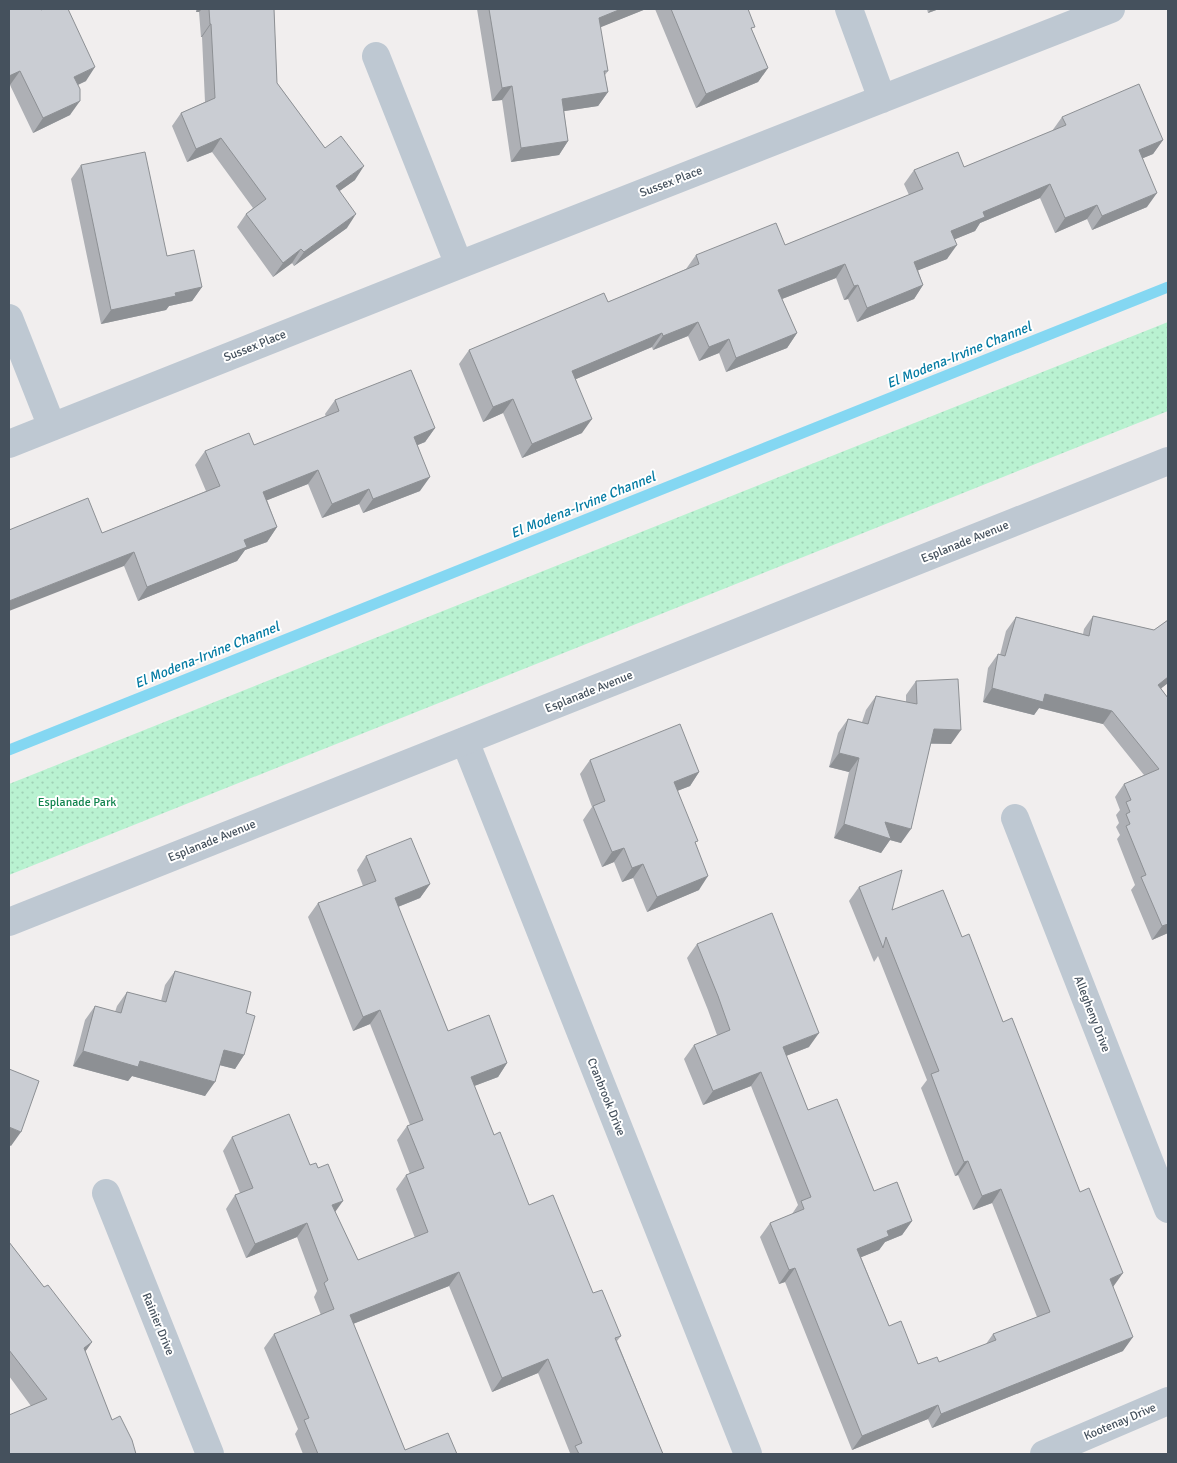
<svg xmlns="http://www.w3.org/2000/svg" width="1177" height="1463" viewBox="0 0 1177 1463" font-family="Signika,sans-serif">
  <style>
    .park { fill: url(#park-dots) }
    .lines { fill: none; stroke-linecap: round; stroke-linejoin: round }
    .stream { stroke: #84d7f2; stroke-width: 11 }
    .minor { stroke: #bec8d2; stroke-width: 28 }
    .tertiary { stroke: #bec8d2; stroke-width: 28 }
    .wall { fill: #aeb0b5 }
    .shaded-wall { fill: #8d9094 }
    .building { fill: #cacdd3; stroke: #8d9094 }
    .labels { text-anchor: middle; dominant-baseline: central; stroke-width: 4; stroke-linejoin: round; paint-order: stroke }
    .street-label { font-size: 12px; fill: #45515d; stroke: #fff }
    .park-label { font-size: 12px; fill: #11844e; stroke: #fff }
    .water-label { font-size: 14px; font-style: italic; fill: #047ba3; stroke: #fff }
  </style>
  <defs>
    <pattern id="park-dots" width="8" height="8" patternUnits="userSpaceOnUse" patternTransform="scale(1.25)"><rect width="8" height="8" fill="#b9f2d1"/><path d="M2 2h.1M6 6h.1" fill="none" stroke="#a0d1b6" stroke-width="1.8" stroke-linecap="round"/></pattern>
  </defs>
  <rect width="100%" height="100%" fill="#f1eeee"/>
  <path class="park" d="M1168 322V411L9 875V784Z"/>
  <g class="lines">
    <path class="stream" d="M9 750 1168 287"/>
    <path class="minor" d="M849 9 882 99
      M376 56 459 265
      M9 318 52 427
      M9 444 459 265 1111 9
      M465 741 748 1454
      M1015 818 1168 1209
      M106 1193 210 1454
      M1044 1454 1168 1401"/>
    <path class="tertiary" d="M9 922 1168 461"/>
  </g>
  <path class="wall" d="M9 9 86 81 78 85 70 115 33 133 10 85Z
    M196 9H274L277 83 325 148 355 180 339 191 347 228 294 266 292 263 273 277 237 227 246 214 253 208 212 152 187 162 172 126 181 113 205 102 202 37H201L199 12H196Z
    M477 9H646L600 27 608 71 605 75 608 92 598 106 564 111 568 141 559 155 511 162 502 100 492 101Z
    M655 9H748L752 30 768 68 758 82 696 108Z
    M927 9H939L928 13Z
    M1062 117 1163 140 1153 154 1143 158 1147 207 1092 230 1087 219 1055 233 1040 198 980 223 975 231 955 239 947 259 918 270 923 285 914 299 857 322 848 299 844 300 836 278 782 299 797 333 787 348 726 372 719 353 699 361 688 336 653 350 652 347 576 379 582 433 522 458 503 413 483 422 459 364 469 350 608 302 686 269 696 255 785 245 909 195 904 184 914 170 964 167 1052 131Z
    M81 165 167 256 202 287 192 301 169 306 166 310 101 324 71 179Z
    M335 400 435 428 425 442 417 445 420 491 363 513 359 504 322 518 308 484 267 500 277 527 267 542 245 550 237 561 138 601 124 566 102 533 206 491 195 465 205 451 254 445 326 417 325 414Z
    M1093 616 1154 630 1168 620V683L1161 688 1168 698V935V933L1152 940 1131 890 1135 885 1117 839 1120 835 1116 827 1119 823 1116 815 1120 810 1115 797 1124 784 1144 775 1103 724 1039 708 1034 715 983 702 988 668 998 654 1000 655 1006 631 1016 617 1083 634 1084 629Z
    M916 681 951 744H931L901 843 890 840 881 853 834 838 849 772 829 767 838 733 848 719 862 722 866 710 876 696 906 702V695Z
    M590 760 699 772 690 786 677 791 696 844 699 890 647 912 633 878 622 882 614 862 602 867 583 820 592 807 580 774Z
    M366 856 430 884 420 898 398 907 448 1031 507 1063 498 1077 474 1086 494 1135 529 1205 593 1293 621 1336 617 1341 663 1454H569L570 1453 538 1373 492 1392 449 1286 353 1324 405 1450 457 1454H303L295 1434 298 1429 264 1348 274 1334 321 1315 314 1297 317 1291 297 1237 246 1258 226 1209 235 1195 240 1193 223 1151 232 1137 310 1165 335 1212 358 1260 415 1238 396 1189 406 1175 410 1174 397 1140 407 1126 410 1125 370 1024 353 1031 308 917 318 903 363 886 357 870Z
    M859 887 892 910 962 937 1003 1022 1113 1287 1123 1351 932 1428 928 1419 852 1450 785 1282 779 1284 760 1237 770 1223 792 1214 798 1205 751 1086 703 1105 684 1059 694 1045 717 1035 708 1010 687 958 697 944 809 1047 786 1056 808 1110 874 1191 912 1221 902 1235 885 1242 879 1250 861 1257 889 1326 918 1364 939 1362 986 1344 993 1334 1037 1317 992 1203 973 1210 958 1175 955 1176 921 1088 927 1080 878 956 874 962 849 901Z
    M175 971 246 1013 244 1055 235 1069 220 1065 205 1096 132 1076 128 1081 73 1066 85 1020 95 1006 115 1012 117 1006 127 992 161 1001 165 985Z
    M9 1242 44 1287 92 1342 85 1352 112 1420 31 1406 9 1376Z"/>
  <path class="shaded-wall" d="M198 9H202L199 12H196Z
    M621 9H646L589 32 599 18Z
    M931 9H939L928 13Z
    M210 24H211L202 37H201Z
    M95 67 86 81 64 91 74 77Z
    M768 68 758 82 696 108 706 94Z
    M20 71 10 85H9V76Z
    M512 86 502 100 492 101 502 88Z
    M608 92 598 106 552 113 562 99Z
    M80 101 70 115 33 133 43 118Z
    M221 138 212 152 187 162 196 149Z
    M1163 140 1153 154 1129 164 1139 150Z
    M568 141 559 155 511 162 521 148Z
    M364 166 355 180 327 200 336 186Z
    M1050 184 1040 198 980 223 975 231 941 245 951 231 983 212Z
    M1157 193 1147 207 1092 230 1102 216Z
    M1097 205 1087 219 1055 233 1065 218Z
    M356 214 347 228 294 266 304 252Z
    M957 245 947 259 904 276 914 262Z
    M301 249 292 263 273 277 283 263Z
    M845 264 836 278 769 304 778 290Z
    M858 285 848 299 844 300 854 286Z
    M923 285 914 299 857 322 867 308Z
    M202 287 192 301 169 306 166 310 101 324 111 310 175 293Z
    M698 322 688 336 653 350 663 336Z
    M662 333 652 347 562 385 572 371Z
    M797 333 787 348 726 372 736 358Z
    M729 339 719 353 699 361 709 347Z
    M513 399 503 413 483 422 493 407Z
    M592 419 582 433 522 458 532 444Z
    M435 428 425 442 404 451 414 437Z
    M318 470 308 484 253 506 263 492Z
    M430 477 420 491 363 513 373 499Z
    M369 489 359 504 322 518 332 504Z
    M277 527 267 542 245 550 237 561 138 601 147 587 244 540Z
    M134 552 124 566 9 611V601Z
    M1168 677V683L1149 698 1158 685Z
    M992 688 1045 694 1112 711 1103 724 1039 708 1034 715 983 702Z
    M934 729 961 730 951 744 925 743Z
    M839 753 859 758 849 772 829 767Z
    M699 772 690 786 664 796 674 782Z
    M885 822 911 829 901 843 890 840 881 853 834 838 844 824Z
    M624 848 614 862 602 867 612 852Z
    M643 864 633 878 622 882 632 868Z
    M708 876 699 890 647 912 657 897Z
    M430 884 420 898 385 912 395 898Z
    M1168 924V933L1152 940 1162 926Z
    M380 1010 370 1024 353 1031 363 1017Z
    M819 1033 809 1047 773 1061 783 1047Z
    M224 1050 244 1055 235 1069 215 1064Z
    M83 1051 140 1061 215 1082 205 1096 132 1076 128 1081 73 1066Z
    M507 1063 498 1077 461 1091 471 1077Z
    M761 1072 751 1086 703 1105 713 1091Z
    M9 1127 21 1132 11 1146 9 1145Z
    M968 1161 958 1175 955 1176 964 1162Z
    M1001 1189 992 1203 973 1210 982 1196Z
    M343 1201 333 1215 332 1205Z
    M912 1221 902 1235 885 1242 879 1250 847 1263 857 1249 887 1231Z
    M307 1223 297 1237 246 1258 255 1244Z
    M795 1268 785 1282 779 1284 789 1270Z
    M459 1272 449 1286 340 1329 350 1315Z
    M1123 1273 1113 1287 1110 1279Z
    M1133 1337 1123 1351 932 1428 941 1414Z
    M92 1342 82 1356 84 1348Z
    M548 1359 538 1373 492 1392 502 1378Z
    M938 1405 928 1419 852 1450 862 1436Z"/>
  <path class="building" d="M9 9H40L41 10 43 9H68L95 67 74 77 80 89V101L43 118 20 71 9 76Z
    M209 9H274L277 83 325 148 341 136 364 166 336 186 356 214 304 252 301 249 283 263 246 214 266 199 221 138 196 149 181 113 215 98 211 24H210Z
    M489 9H621L599 18 608 71H604L608 92 562 99 568 141 521 148 512 86 502 88Z
    M671 9H748L755 27 751 28 768 68 706 94Z
    M1139 84 1163 140 1139 150 1157 193 1102 216 1097 205 1065 218 1050 184 983 212 985 217 951 231 957 245 914 262 923 285 867 308 858 285 854 286 845 264 778 290 797 333 736 358 729 339 709 347 698 322 663 336 662 333 572 371 592 419 532 444 513 399 493 407 469 350 604 293 608 302 699 264 696 255 776 223 785 245 923 189 914 170 958 152 964 167 1066 125 1062 117Z
    M145 152 167 256 194 250 202 287 175 293 176 296 111 310 81 165Z
    M411 370 435 428 414 437 430 477 373 499 369 489 332 504 318 470 263 492 277 527 244 540 247 547 147 587 134 552 9 601V530L88 498 102 533 220 486 205 451 249 433 254 445 339 411 335 400Z
    M1093 616 1154 630 1168 620V677L1158 685 1168 698V924L1162 926 1141 877 1146 875 1126 826 1130 824 1126 814 1130 812 1126 802 1131 800 1124 784 1159 769 1112 711 1045 694 1043 702 992 688 998 654 1005 656 1016 617 1089 636Z
    M958 679 961 730 934 729 911 829 885 822 891 839 844 824 859 758 839 753 848 719 868 724 876 696 917 704 916 681Z
    M680 724 699 772 674 782 698 841 695 842 708 876 657 897 643 864 632 868 624 848 612 852 593 806 605 801 590 760Z
    M411 838 430 884 395 898 448 1031 489 1015 507 1063 471 1077 494 1135 500 1132 529 1205 553 1195 593 1293 602 1290 621 1336 615 1338 663 1454H579L575 1446 582 1443 548 1359 502 1378 459 1272 350 1315 405 1450 448 1433 457 1454H318L304 1420 309 1418 274 1334 334 1309 324 1283 328 1280 307 1223 255 1244 235 1195 253 1188 232 1137 289 1114 310 1165 316 1163 318 1168 328 1164 343 1201 332 1205 358 1260 428 1232 406 1175 424 1168 407 1126 423 1120 380 1010 363 1017 318 903 376 881 366 856Z
    M902 870 892 910 943 890 962 937 969 934 1003 1022 1012 1018 1080 1192 1089 1188 1123 1273 1110 1279 1133 1337 941 1414 938 1405 862 1436 795 1268 789 1270 770 1223 804 1209 801 1201 811 1197 761 1072 713 1091 694 1045 730 1030 718 996 697 944 772 913 819 1033 783 1047 808 1110 837 1099 874 1191 897 1182 912 1221 887 1231 889 1236 857 1249 889 1326 901 1321 918 1364 937 1357 939 1362 996 1340 993 1334 1050 1312 1001 1189 982 1196 968 1161 964 1162 931 1074 939 1071 886 937 883 948 859 887Z
    M175 971 251 992 246 1013 255 1016 244 1055 224 1050 215 1082 140 1061 138 1067 83 1051 95 1006 121 1013 127 992 166 1002Z
    M9 1069 39 1081 21 1132 9 1127Z
    M9 1242 44 1287 48 1285 92 1342 84 1348 112 1420 120 1416 132 1440 136 1454H9V1415L47 1399 9 1350Z"/>
  <g class="labels">
    <g class="street-label">
      <text transform="translate(671 182) rotate(-21)">Sussex Place</text>
      <text transform="translate(255 346) rotate(-22)">Sussex Place</text>
      <text transform="translate(965 542) rotate(-22)">Esplanade Avenue</text>
      <text transform="translate(589 692) rotate(-22)">Esplanade Avenue</text>
      <text transform="translate(212 841) rotate(-22)">Esplanade Avenue</text>
      <text transform="translate(1092 1014) rotate(69)">Allegheny Drive</text>
      <text transform="translate(606 1097) rotate(68)">Cranbrook Drive</text>
      <text transform="translate(158 1324) rotate(68)">Rainier Drive</text>
      <text transform="translate(1120 1422) rotate(-23)">Kootenay Drive</text>
    </g>
    <g class="park-label">
      <text x="77" y="802">Esplanade Park</text>
    </g>
    <g class="water-label">
      <text transform="translate(959 355) rotate(-22)">El Modena-Irvine Channel</text>
      <text transform="translate(583 505) rotate(-22)">El Modena-Irvine Channel</text>
      <text transform="translate(207 655) rotate(-22)">El Modena-Irvine Channel</text>
    </g>
  </g>
  <rect width="1177" height="1463" fill="none" stroke="#45515d" stroke-width="20"/>
</svg>
